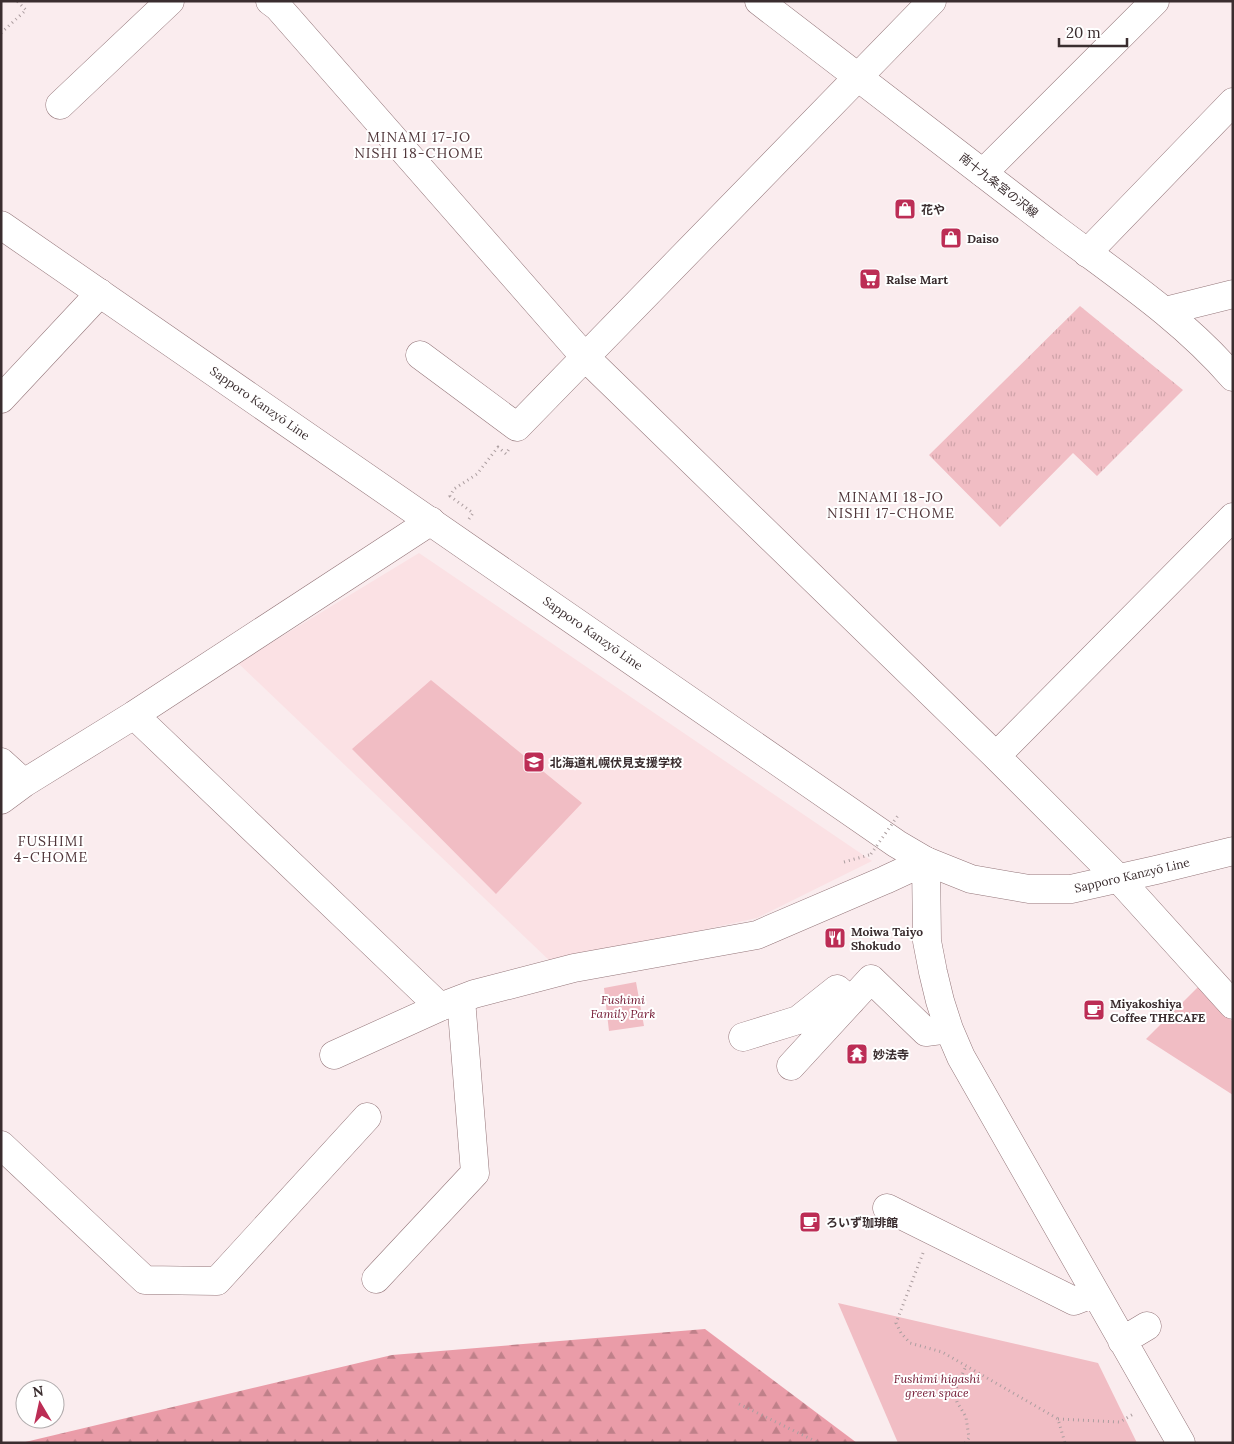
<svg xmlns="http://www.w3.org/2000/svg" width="1234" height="1444" viewBox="0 0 1234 1444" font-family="Lora,'Noto Sans JP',serif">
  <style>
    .built { fill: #fbe1e4 }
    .grass { fill: url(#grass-tufts) }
    .forest { fill: url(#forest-firs) }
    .park { fill: #f1bdc4 }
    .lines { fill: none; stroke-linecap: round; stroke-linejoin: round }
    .minor-casing { stroke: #94767a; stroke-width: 29 }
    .major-casing { stroke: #94767a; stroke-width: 29 }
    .path { stroke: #ac9ea0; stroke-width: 3; stroke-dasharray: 1 4; stroke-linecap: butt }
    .minor { stroke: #fff; stroke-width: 28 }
    .major { stroke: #fff; stroke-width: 28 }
    .path-bridge { stroke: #ac9ea0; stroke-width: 3; stroke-dasharray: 1 4; stroke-linecap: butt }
    .labels { text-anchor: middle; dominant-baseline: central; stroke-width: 4; stroke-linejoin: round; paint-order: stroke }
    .street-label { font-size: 12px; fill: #3a2d2f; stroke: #fff }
    .poi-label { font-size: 12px; font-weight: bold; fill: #3a2d2f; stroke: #fff; text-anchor: start }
    .park-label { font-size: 12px; font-style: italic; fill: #731832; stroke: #fff }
    .neighbourhood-label { font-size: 14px; letter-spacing: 1px; fill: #4f3539; stroke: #fff }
  </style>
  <defs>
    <pattern id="grass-tufts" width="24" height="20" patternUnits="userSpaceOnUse" patternTransform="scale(1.25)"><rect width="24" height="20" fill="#f1bdc4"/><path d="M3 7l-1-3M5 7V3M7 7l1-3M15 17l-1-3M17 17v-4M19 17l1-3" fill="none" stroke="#cfa3a9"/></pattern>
    <pattern id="forest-firs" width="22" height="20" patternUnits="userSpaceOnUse" patternTransform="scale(1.25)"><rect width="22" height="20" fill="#ea9ca8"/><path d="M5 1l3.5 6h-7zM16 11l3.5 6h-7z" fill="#bf8089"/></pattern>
  </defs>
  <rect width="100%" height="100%" fill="#faecee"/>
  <path class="built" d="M419 553 872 861 757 918 552 963 238 663Z"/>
  <path class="grass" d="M1080 306 1183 390 1097 476 1073 453 1000 527 929 455Z"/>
  <path class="forest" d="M705 1329 857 1443H21L392 1355Z"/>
  <path class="park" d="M431 680 582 803 496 894 352 749Z
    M636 982 644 1026 609 1031 604 988Z
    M1199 986 1233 1022V1095L1146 1039Z
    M838 1303 1098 1363 1137 1443H898Z"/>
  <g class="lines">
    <g class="minor-casing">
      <path id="minor" d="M270 1 278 7 584 356 996 756 1119 879 1233 1005
        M60 105 170 1
        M983 173 1155 1
        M1087 253 1233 102
        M1165 311 1233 294
        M420 355 517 427 932 1
        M1 399 100 293
        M134 715 440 1007
        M996 756 1233 517
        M1 762 24 783
        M1 800 24 783 134 715 431 521
        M743 1037 798 1020 837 989 851 1001
        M334 1055 440 1007 474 994 574 968 757 935 885 880 926 861 927 941 933 972 940 1001 949 1029 961 1057 1181 1443
        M791 1066 871 979 926 1032 949 1029
        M1 1145 145 1280 217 1281 367 1117
        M887 1208 1074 1301 1095 1293
        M376 1279 475 1173 461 999
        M1122 1341 1147 1326"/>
    </g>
    <g class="major-casing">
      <path id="major" d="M759 1C857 77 955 152 1053 227 1115 274 1181 317 1233 377
        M1 225 897 844 926 861 971 879 1029 889H1071L1156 870 1233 851"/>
    </g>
    <path class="path" d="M1 33 26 10 17 1
      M469 519 473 513 450 496 454 489 477 474 498 447 506 454 509 449
      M844 862 869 855
      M923 1253 896 1323 901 1333 910 1343 942 1352 1058 1419 1065 1443
      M739 1404 819 1443
      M1058 1419 1120 1422 1135 1413
      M965 1443 969 1438 966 1417 957 1402 955 1391 966 1366"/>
    <use href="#minor" class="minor"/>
    <use href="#major" class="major"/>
    <path class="path-bridge" d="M871 854 899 814"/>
  </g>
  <defs>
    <g id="shop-square" transform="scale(1.125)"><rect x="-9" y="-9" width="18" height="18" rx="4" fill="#bc2d55" stroke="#fff"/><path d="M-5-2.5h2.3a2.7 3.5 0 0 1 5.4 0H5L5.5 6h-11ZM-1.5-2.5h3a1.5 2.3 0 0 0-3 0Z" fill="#fff"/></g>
    <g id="supermarket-square" transform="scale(1.125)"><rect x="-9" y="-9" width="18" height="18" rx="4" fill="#bc2d55" stroke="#fff"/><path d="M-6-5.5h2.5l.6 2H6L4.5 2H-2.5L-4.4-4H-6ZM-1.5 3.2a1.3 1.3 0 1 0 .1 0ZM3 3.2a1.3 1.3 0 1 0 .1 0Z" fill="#fff"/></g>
    <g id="school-square" transform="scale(1.125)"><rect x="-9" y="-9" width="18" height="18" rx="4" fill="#bc2d55" stroke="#fff"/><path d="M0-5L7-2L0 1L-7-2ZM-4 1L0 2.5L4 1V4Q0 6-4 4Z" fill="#fff"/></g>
    <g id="restaurant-square" transform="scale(1.125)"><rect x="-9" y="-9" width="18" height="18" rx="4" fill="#bc2d55" stroke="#fff"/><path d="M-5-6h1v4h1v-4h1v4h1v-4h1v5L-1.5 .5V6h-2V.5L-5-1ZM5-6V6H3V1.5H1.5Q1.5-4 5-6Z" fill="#fff"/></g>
    <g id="cafe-square" transform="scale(1.125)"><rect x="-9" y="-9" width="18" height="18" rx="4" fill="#bc2d55" stroke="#fff"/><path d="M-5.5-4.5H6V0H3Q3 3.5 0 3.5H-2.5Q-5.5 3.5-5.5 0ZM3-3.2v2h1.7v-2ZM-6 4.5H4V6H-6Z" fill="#fff"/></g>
    <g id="temple-square" transform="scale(1.125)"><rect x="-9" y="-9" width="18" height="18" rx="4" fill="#bc2d55" stroke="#fff"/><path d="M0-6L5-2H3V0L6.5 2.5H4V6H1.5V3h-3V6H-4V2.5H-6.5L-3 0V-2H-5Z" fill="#fff"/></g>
  </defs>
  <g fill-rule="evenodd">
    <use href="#shop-square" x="905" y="209"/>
    <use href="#shop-square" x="951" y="238"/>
    <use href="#supermarket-square" x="870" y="279"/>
    <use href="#school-square" x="534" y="762"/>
    <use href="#restaurant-square" x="835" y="938"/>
    <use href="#cafe-square" x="1094" y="1010"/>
    <use href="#temple-square" x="857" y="1054"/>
    <use href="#cafe-square" x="810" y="1222"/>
  </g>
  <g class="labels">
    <g class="street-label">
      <text transform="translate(999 185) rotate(38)">南十九条宮の沢線</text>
      <text transform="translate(260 403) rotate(35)">Sapporo Kanzyō Line</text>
      <text transform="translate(593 633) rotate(35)">Sapporo Kanzyō Line</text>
      <text transform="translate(1132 875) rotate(-13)">Sapporo Kanzyō Line</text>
    </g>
    <g class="poi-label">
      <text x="921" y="209">花や</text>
      <text x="967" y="238">Daiso</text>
      <text x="886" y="279">Ralse Mart</text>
      <text x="550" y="762">北海道札幌伏見支援学校</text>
      <text x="851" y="931">Moiwa Taiyo<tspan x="851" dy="14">Shokudo</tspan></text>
      <text x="1110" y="1003">Miyakoshiya<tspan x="1110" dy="14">Coffee THECAFE</tspan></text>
      <text x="873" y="1054">妙法寺</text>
      <text x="826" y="1222">ろいず珈琲館</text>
    </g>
    <g class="park-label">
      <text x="623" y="999">Fushimi<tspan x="623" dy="14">Family Park</tspan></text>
      <text x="937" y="1378">Fushimi higashi<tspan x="937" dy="14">green space</tspan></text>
    </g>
    <g class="neighbourhood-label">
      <text x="419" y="137">MINAMI 17-JO<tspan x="419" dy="16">NISHI 18-CHOME</tspan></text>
      <text x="891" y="497">MINAMI 18-JO<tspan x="891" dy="16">NISHI 17-CHOME</tspan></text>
      <text x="51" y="841">FUSHIMI<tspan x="51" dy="16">4-CHOME</tspan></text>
    </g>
  </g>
  <rect width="1234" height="1444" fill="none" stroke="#3a2d2f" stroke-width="5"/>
  <g transform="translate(40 1404) rotate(351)"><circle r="24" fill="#ffffff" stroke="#b0abac"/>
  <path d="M0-4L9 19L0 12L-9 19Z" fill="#bc2d55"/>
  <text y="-8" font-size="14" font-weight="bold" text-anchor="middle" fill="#3a2d2f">N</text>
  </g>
  <path d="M1059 38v8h68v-8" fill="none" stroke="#3a2d2f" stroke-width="2.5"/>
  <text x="1066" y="38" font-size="15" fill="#3a2d2f" stroke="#ffffff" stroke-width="4" paint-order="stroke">20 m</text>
</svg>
